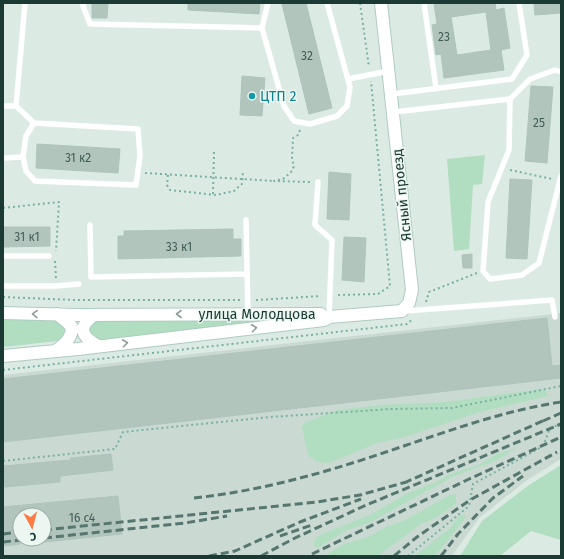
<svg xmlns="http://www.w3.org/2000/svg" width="564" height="559" viewBox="0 0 564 559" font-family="'Fira Sans',sans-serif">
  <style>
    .built { fill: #cadad3; fill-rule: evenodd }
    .green { fill: #b1dec0 }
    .building { fill: #b1c5bd; stroke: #aec4bc; fill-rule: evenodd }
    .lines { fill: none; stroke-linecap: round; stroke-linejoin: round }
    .secondary-casing { stroke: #aecbc2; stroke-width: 14 }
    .path { stroke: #78b1a2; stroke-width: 2; stroke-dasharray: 2 3; stroke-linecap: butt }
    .lane { stroke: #fff; stroke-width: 5.5 }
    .secondary { stroke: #fff; stroke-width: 12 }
    .rail { stroke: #56776f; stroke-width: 3; stroke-dasharray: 8 4; stroke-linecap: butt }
    .oneway { stroke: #8e9c9a }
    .culture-dot { fill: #0f9aa8; stroke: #ecf7f2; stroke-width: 1.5 }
    .labels { text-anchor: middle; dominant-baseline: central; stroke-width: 3; stroke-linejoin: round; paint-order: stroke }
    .number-label { font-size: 12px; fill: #415d56 }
    .culture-label { font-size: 14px; fill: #0d838f; stroke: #ecf7f2; text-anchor: start }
    .street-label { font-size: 14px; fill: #1c3a34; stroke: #ecf7f2 }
  </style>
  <rect width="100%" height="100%" fill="#dceae4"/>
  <path class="built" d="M561 313V459L526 481 479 518 452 556H3V375ZM20 515H44V539H20Z"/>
  <path class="green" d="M485 155 482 184 473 185 469 249 454 251 447 159Z
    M3 317 56 318 66 327C67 334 64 338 58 341L3 347Z
    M96 320 274 321 97 340 89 334V327Z
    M541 389 546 391 548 396 480 412 405 437 377 443 329 463 317 462 308 455 302 427 305 423 337 410 383 405 445 402Z
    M516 448 498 460 454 476 369 523 347 530 319 547 314 546V541L317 537 334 529 372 514 408 493 436 482 450 474 478 465 497 454Z
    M561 465V540L531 531 500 556H460L482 521 529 485Z
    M456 494V504L437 517 421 524 378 556H326L329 553 344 544 368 537 388 526 405 520 450 495Z
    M460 515H466L464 520 439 551 433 556H417L419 553 450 528Z"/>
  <path class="building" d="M92 3H108L107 18H92Z
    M188 3H260L259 14 188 10Z
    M288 3H306L332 108 309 114 282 4Z
    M434 3H495L496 10 504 8 510 48 501 50 504 70 444 78 441 54 436 55 432 25 437 24ZM486 12 491 50 457 55 451 17Z
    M534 3H561V13L535 15Z
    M242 76 265 78 262 116 240 115Z
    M531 86 553 87 547 163 525 161Z
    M37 144 120 149 118 173 36 168Z
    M329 172 351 174 349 220 327 219Z
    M510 179 532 180 527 259 506 258Z
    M3 227H50V246L3 247Z
    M233 229V239H241V256L118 259V236H124V231Z
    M344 237 366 238 364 282 342 280Z
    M472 254V268H463L462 255Z
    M547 318 552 366 561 365V378L3 442V379Z
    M111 454 113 470 60 476V482L5 487 3 466 71 460V458Z
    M118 496 122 534 44 542V515H20V544L3 546V507Z"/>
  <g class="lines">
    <g class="secondary-casing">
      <path id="secondary" d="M3 313 78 315 321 314
        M94 315C77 328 81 336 98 346
        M56 351C64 344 72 339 72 327L66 321 57 314
        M3 356 78 349 324 320 329 317 402 311 409 303 412 290 381 3"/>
    </g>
    <path class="path" d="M360 3 369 67
      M300 130 298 135 293 138 292 159 294 166 292 171 283 179 274 181 311 182
      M510 170 552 179
      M145 173 274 181
      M168 175 167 185 170 190 216 195 234 191 242 184 243 171
      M213 194 214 151
      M3 208 59 202 56 251
      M55 261 56 279
      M338 295 378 294 390 286 371 81
      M3 297 74 300H240
      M256 300 321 296
      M426 302 429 292 477 273
      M3 370 407 324 413 319
      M3 461 115 449 123 432 270 417 391 409 452 408 561 386
      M408 556 469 506 473 484 538 449 544 444 550 428 561 424"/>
    <path class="lane" d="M83 3V6L90 24 262 28 284 106 294 121 310 124 337 116 347 106 350 87 327 3
      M424 3 436 88
      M262 28 268 3
      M348 79 389 71
      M392 94 512 79 527 55 519 3
      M510 99 509 150 488 202 483 271 490 279 522 275 539 263 561 176
      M3 106H16L25 3
      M16 106 34 123
      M394 112 510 99 530 79 555 70 561 72
      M34 123 138 129 140 156 136 185 35 181 26 171 23 157 26 136Z
      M3 158 23 157
      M318 182 315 225 332 240 329 317
      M246 220 248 314
      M90 225 91 277 247 274
      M3 256H49
      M3 286H56L79 284
      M405 311 552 300 555 317"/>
    <use href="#secondary" class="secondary"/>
    <path class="rail" d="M543 421 561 413
      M404 483 547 419
      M194 498C260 491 324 473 386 452 443 433 501 411 561 402
      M44 530 317 502 360 495 410 481
      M3 534 20 532
      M280 536 312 525
      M44 538 185 523 227 516
      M3 542 30 539
      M312 554 467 480 561 437
      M209 556 235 551 300 522 361 499
      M261 556 293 539 364 506 561 424
      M394 556 417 537 470 500 557 452
      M441 556 458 534 493 498 523 476"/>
  </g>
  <defs><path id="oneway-chevron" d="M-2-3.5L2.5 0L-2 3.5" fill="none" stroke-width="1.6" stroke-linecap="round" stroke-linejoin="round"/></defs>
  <g class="oneway">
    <use href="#oneway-chevron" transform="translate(35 314) rotate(-179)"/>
    <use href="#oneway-chevron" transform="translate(179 314) rotate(180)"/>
    <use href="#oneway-chevron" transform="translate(254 328) rotate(-7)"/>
    <use href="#oneway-chevron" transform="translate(125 343) rotate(-7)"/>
  </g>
  <circle class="culture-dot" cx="252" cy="96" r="4"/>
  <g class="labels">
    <g class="number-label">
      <text x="444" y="37">23</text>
      <text x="307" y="56">32</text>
      <text x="539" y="123">25</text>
      <text x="78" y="158">31 к2</text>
      <text x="27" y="237">31 к1</text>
      <text x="179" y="247">33 к1</text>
      <text x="82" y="518">16 с4</text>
    </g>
    <g class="culture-label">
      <text x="260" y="96">ЦТП 2</text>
    </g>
    <g class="street-label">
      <text transform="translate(402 195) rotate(-96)">Ясный проезд</text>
      <text x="257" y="314">улица Молодцова</text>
    </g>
  </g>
  <rect width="564" height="559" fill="none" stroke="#1c3a34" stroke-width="8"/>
  <g transform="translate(32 527) rotate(173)"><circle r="19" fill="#ecf7f2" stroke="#99aba6"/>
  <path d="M0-3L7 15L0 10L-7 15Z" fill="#ff7b45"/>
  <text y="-6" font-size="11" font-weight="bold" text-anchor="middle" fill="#1c3a34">С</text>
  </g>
</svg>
